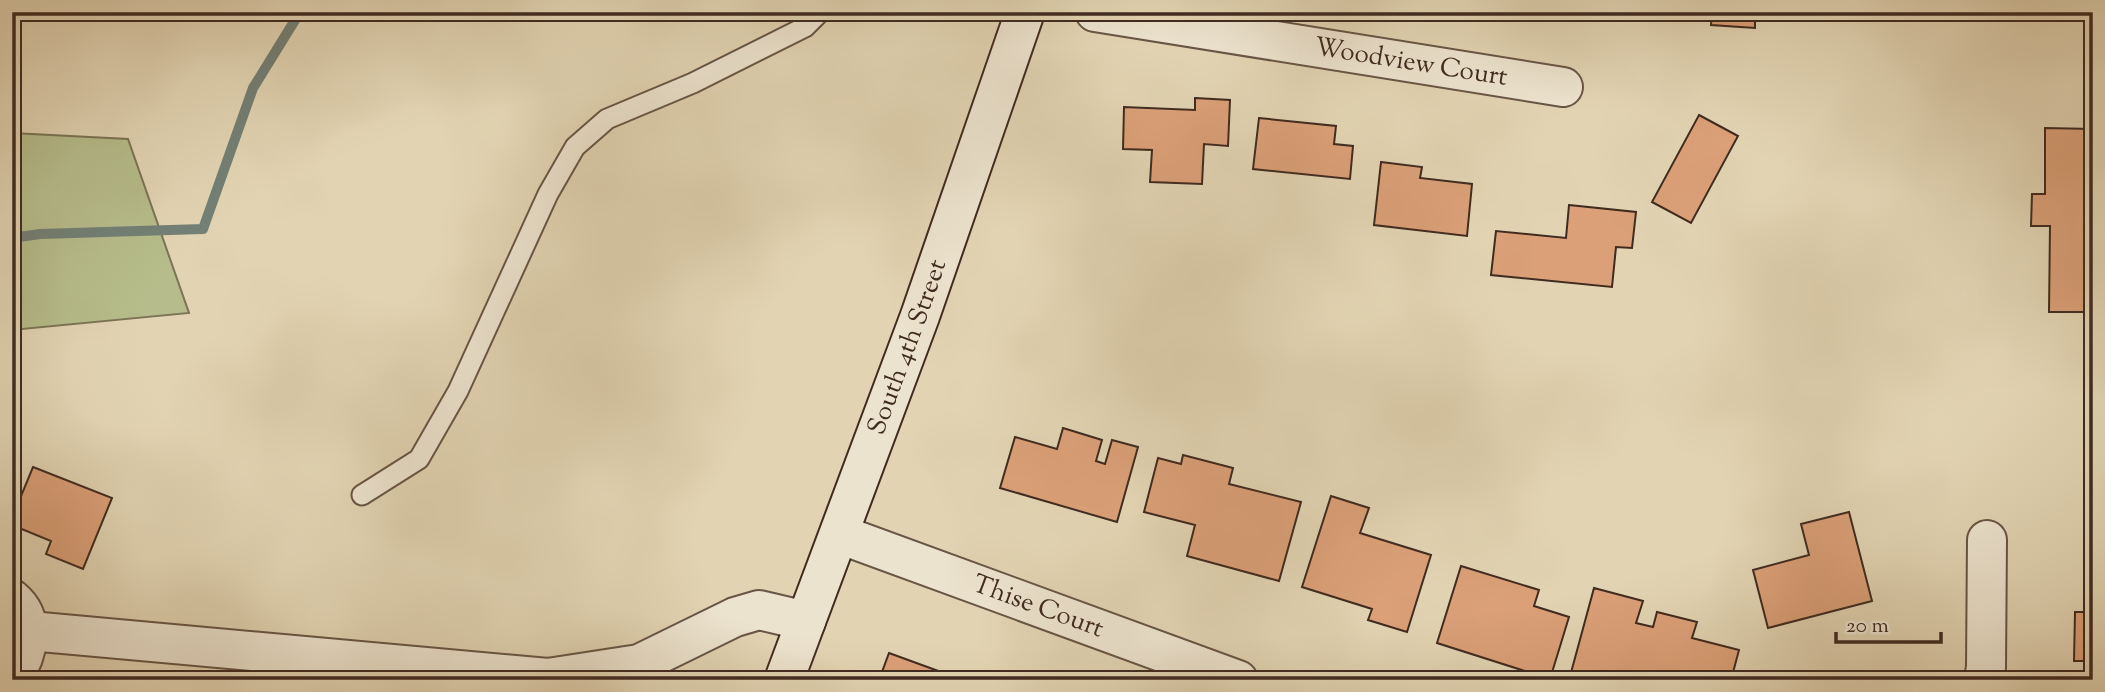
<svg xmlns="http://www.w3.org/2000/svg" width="2105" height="692" viewBox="0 0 2105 692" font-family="'Sorts Mill Goudy',serif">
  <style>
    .green { fill: #b6bc8b; stroke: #7b7456; stroke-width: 2 }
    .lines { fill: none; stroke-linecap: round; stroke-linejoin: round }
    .stream { stroke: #738076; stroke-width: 10 }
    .building { fill: #dba078; stroke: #402b20; stroke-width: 2 }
    .lane-casing { stroke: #685545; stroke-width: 23 }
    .street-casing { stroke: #685545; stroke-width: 42 }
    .secondary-casing { stroke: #402b20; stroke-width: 42 }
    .lane { stroke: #ece3ce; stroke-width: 19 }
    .street { stroke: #ece3ce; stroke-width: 38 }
    .secondary { stroke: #ece3ce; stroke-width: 38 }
    .labels { text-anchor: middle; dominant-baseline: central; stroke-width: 5; stroke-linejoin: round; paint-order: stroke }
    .street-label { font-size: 26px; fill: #402b20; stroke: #ece3ce }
  </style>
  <rect width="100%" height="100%" fill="#e2d4b3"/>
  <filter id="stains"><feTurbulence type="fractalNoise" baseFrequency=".00286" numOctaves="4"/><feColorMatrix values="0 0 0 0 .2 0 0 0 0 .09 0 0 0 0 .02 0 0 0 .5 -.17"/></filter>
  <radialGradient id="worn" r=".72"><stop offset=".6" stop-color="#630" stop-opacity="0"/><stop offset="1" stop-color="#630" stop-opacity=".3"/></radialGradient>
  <path class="green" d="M12 133 128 139 189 313 12 330Z"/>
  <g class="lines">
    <path class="stream" d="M12 238 40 234 203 229 253 88 300 12"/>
  </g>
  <path class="building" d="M1712 12H1755V28L1711 25Z
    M1195 98 1230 100 1228 146 1204 144 1202 184 1150 182 1152 150 1123 149 1124 107 1195 110Z
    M1699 115 1738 136 1691 223 1652 202Z
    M1259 118 1336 126 1334 144 1353 146 1350 179 1253 169Z
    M2045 128 2093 129V312H2049L2050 226H2031L2032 194H2045Z
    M1381 162 1422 167 1420 178 1472 184 1467 236 1374 225Z
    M1569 205 1636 212 1632 248 1616 247 1612 287 1491 275 1496 231 1566 238Z
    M1063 428 1102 440 1096 461 1105 464 1112 440 1138 447 1117 522 1000 488 1015 437 1057 449Z
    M1183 455 1233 468 1229 484 1301 502 1279 581 1187 556 1195 525 1144 512 1158 458 1181 464Z
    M33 467 112 498 83 569 46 554 51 541 12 525V518Z
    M1331 496 1369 508 1360 533 1431 555 1407 632 1368 620 1372 609 1302 587Z
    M1849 512 1872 601 1768 628 1753 570 1809 555 1801 524Z
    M1461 566 1539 590 1534 606 1569 617 1550 679 1437 643Z
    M1594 588 1643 601 1636 623 1653 627 1657 612 1697 622 1692 638 1739 650 1731 680H1569Z
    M2075 612H2093V661H2074Z
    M889 653 963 680H879Z"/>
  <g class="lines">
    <g class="lane-casing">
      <path id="lane" d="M362 495 419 459 458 391 548 194 575 147 607 119 693 83 805 27 820 12"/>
    </g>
    <g class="street-casing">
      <g id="street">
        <path id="s1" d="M1095 12 1563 87"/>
        <path id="s2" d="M839 534 1238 680"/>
        <path d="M12 599C37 620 28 655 12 679"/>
        <path d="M30 631 548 678 639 664 735 617 759 610 806 621"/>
        <path d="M1984 680 1986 667 1987 540"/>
      </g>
    </g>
    <g class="secondary-casing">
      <g id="secondary">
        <path id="s3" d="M784 680 920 316 1025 12"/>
      </g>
    </g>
    <use href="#lane" class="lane"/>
    <use href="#street" class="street"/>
    <use href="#secondary" class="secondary"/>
  </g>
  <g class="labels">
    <g class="street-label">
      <text stroke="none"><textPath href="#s1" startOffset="320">Woodview Court</textPath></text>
      <text stroke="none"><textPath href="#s3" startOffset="355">South 4th Street</textPath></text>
      <text stroke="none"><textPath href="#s2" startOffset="212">Thise Court</textPath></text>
    </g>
  </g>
  <rect width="2105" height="692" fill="none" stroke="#e2d4b3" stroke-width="42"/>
  <rect x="14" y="14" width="2077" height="664" fill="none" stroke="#402b20" stroke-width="3.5"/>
  <rect x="21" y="21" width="2063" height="650" fill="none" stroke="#402b20" stroke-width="2"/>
  <path d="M1836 632v10h105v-10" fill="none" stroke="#402b20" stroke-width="3.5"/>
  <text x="1846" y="632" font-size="21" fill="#402b20" stroke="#ece3ce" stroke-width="5" paint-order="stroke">20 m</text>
  <rect width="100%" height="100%" filter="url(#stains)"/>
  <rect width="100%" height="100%" fill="url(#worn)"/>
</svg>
